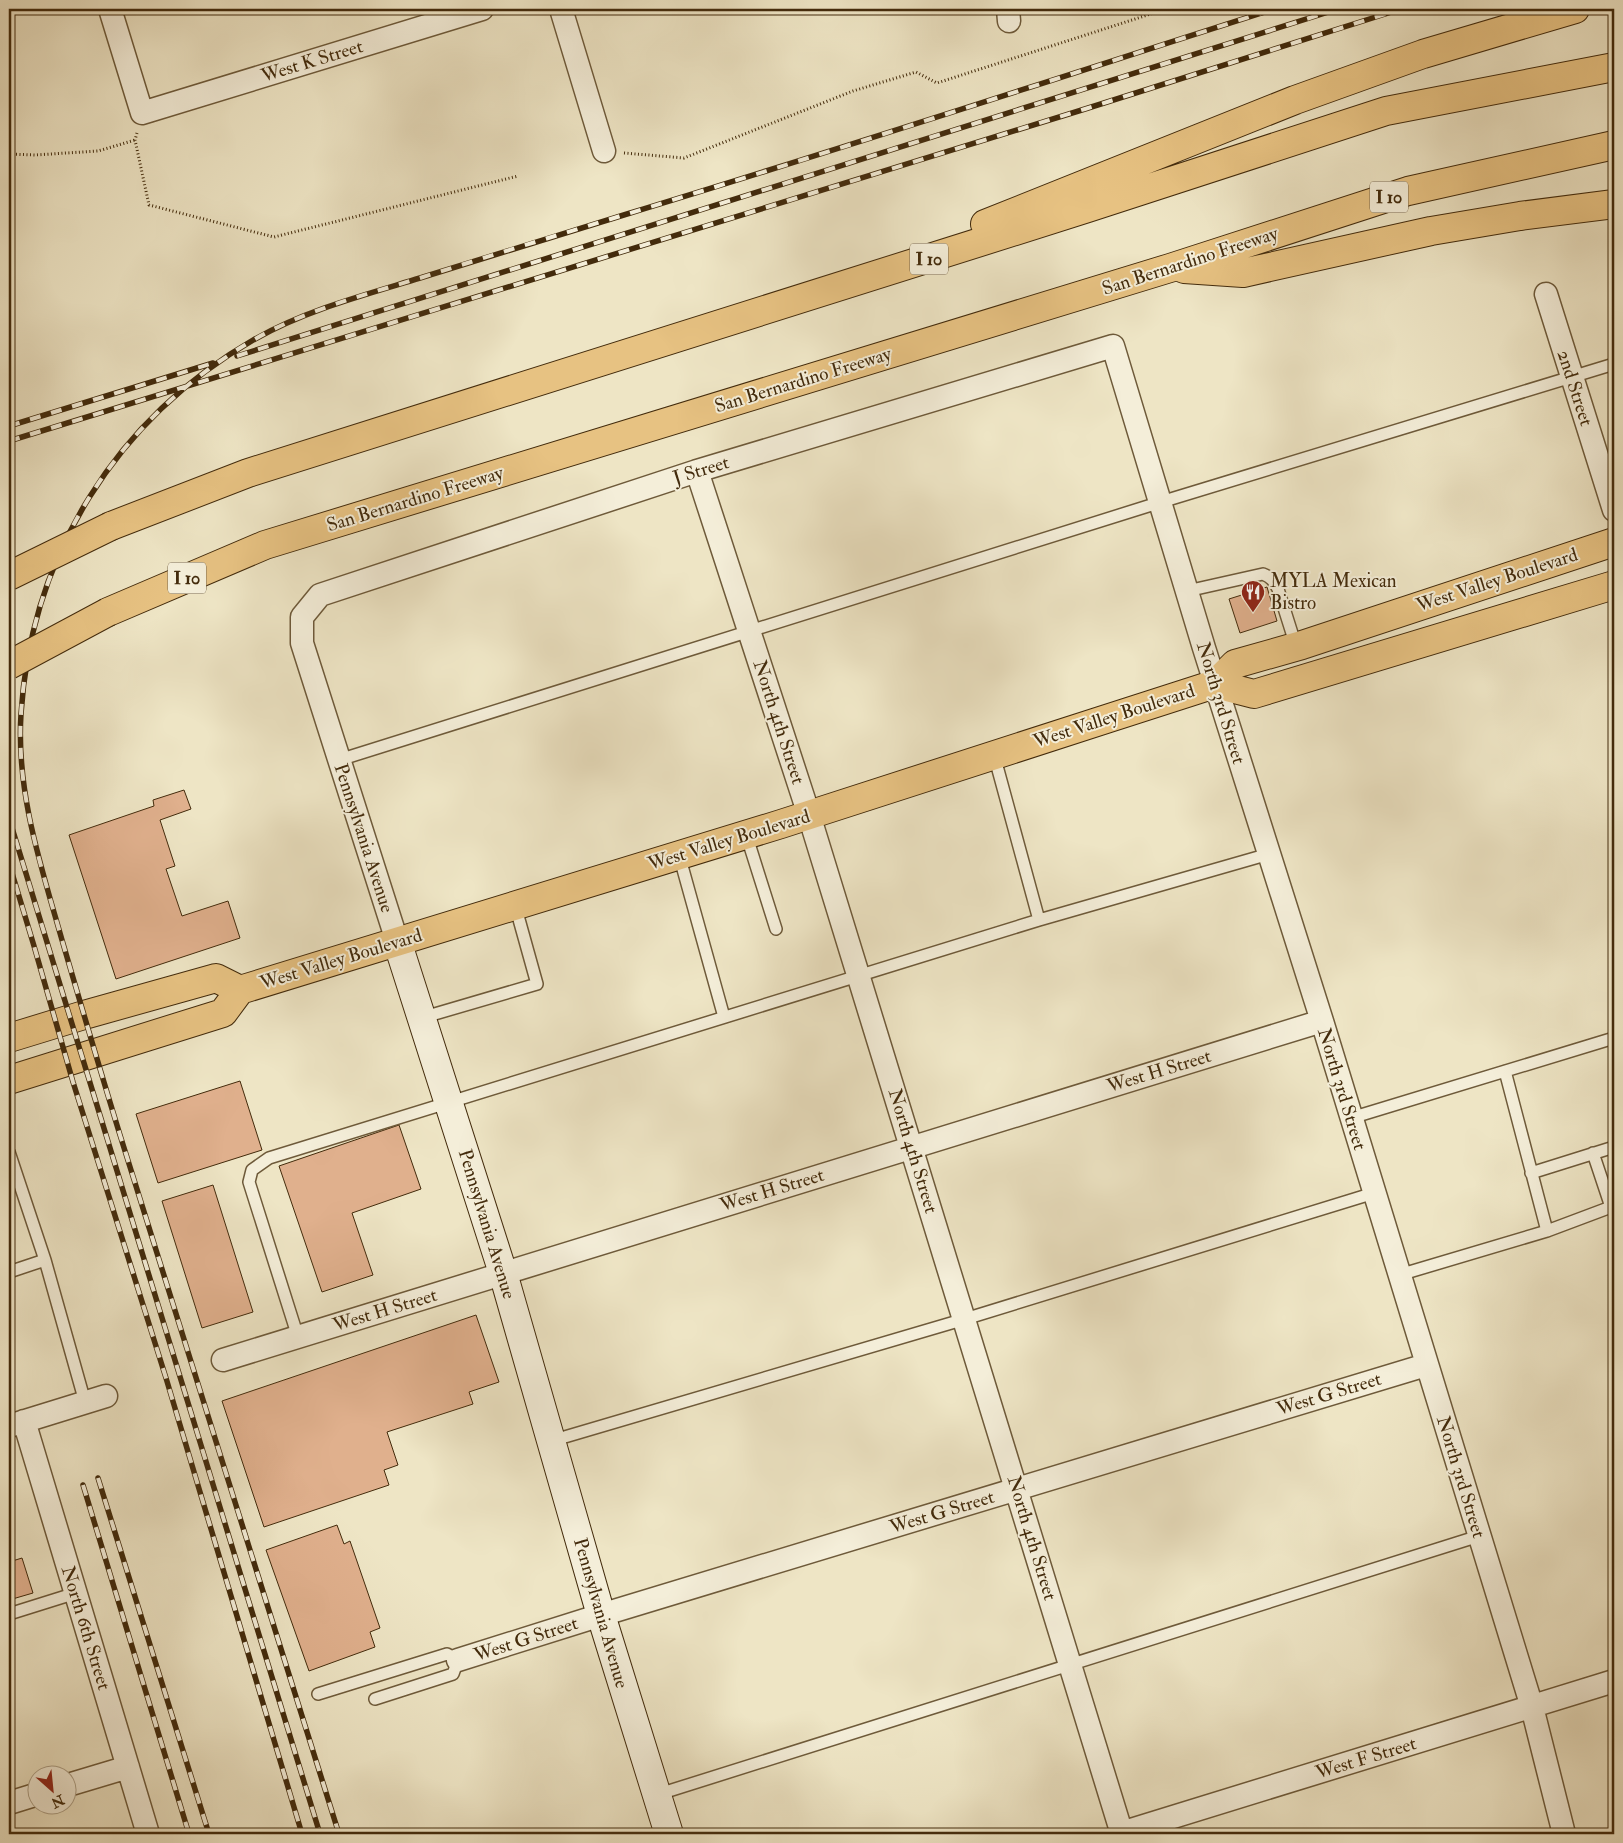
<svg xmlns="http://www.w3.org/2000/svg" width="1623" height="1843" viewBox="0 0 1623 1843" font-family="'IM FELL Double Pica',serif">
  <style>
    .building { fill: #e0b08d; stroke: #432b0c }
    .lines { fill: none; stroke-linecap: round; stroke-linejoin: round }
    .lane-casing { stroke: #6e5a3a; stroke-width: 14 }
    .street-casing { stroke: #6e5a3a; stroke-width: 25 }
    .secondary-casing { stroke: #432b0c; stroke-width: 30 }
    .primary-casing { stroke: #432b0c; stroke-width: 30 }
    .highway-casing { stroke: #432b0c; stroke-width: 30 }
    .path { stroke: #432b0c; stroke-width: 3; stroke-dasharray: 1 2.5; stroke-linecap: butt }
    .lane { stroke: #f4eed9; stroke-width: 11 }
    .street { stroke: #f4eed9; stroke-width: 22 }
    .secondary { stroke: #f4eed9; stroke-width: 28 }
    .primary { stroke: #e7c282; stroke-width: 28 }
    .highway { stroke: #e7c282; stroke-width: 28 }
    .rail-casing { stroke: #432b0c; stroke-width: 5.5 }
    .rail { stroke: #f4eed9; stroke-width: 4; stroke-dasharray: 11; stroke-linecap: butt }
    .highway-bridge-casing { stroke: #432b0c; stroke-width: 30; stroke-linecap: butt }
    .highway-bridge { stroke: #e7c282; stroke-width: 28 }
    .labels { text-anchor: middle; dominant-baseline: central; stroke-width: 4; stroke-linejoin: round; paint-order: stroke }
    .shield { fill: #f4eed9; stroke: #78664a; stroke-width: 1 }
    .shield-label { font-size: 18px; font-weight: bold; fill: #432b0c }
    .street-label { font-size: 19px; fill: #432b0c; stroke: #f4eed9 }
    .poi-label { font-size: 19px; fill: #432b0c; stroke: #f4eed9; text-anchor: start }
  </style>
  <rect width="100%" height="100%" fill="#eee5c5"/>
  <filter id="stains"><feTurbulence type="fractalNoise" baseFrequency=".004" numOctaves="4"/><feColorMatrix values="0 0 0 0 .2 0 0 0 0 .09 0 0 0 0 .02 0 0 0 .5 -.17"/></filter>
  <radialGradient id="worn" r=".72"><stop offset=".6" stop-color="#630" stop-opacity="0"/><stop offset="1" stop-color="#630" stop-opacity=".3"/></radialGradient>
  <path class="building" d="M1267 587 1277 621 1240 633 1229 599Z
    M184 790 191 809 160 820 175 866 166 869 182 916 228 901 240 938 116 979 69 835 154 806 153 800Z
    M240 1081 262 1150 158 1183 136 1114Z
    M399 1125 421 1189 352 1213 373 1275 322 1292 279 1166Z
    M213 1185 253 1312 202 1328 162 1201Z
    M476 1315 499 1382 469 1392 473 1404 387 1432 398 1465 384 1470 389 1485 264 1527 222 1401Z
    M337 1525 344 1544 350 1541 380 1628 370 1632 375 1647 309 1671 266 1550Z
    M22 1558 33 1593 9 1600V1562Z"/>
  <g class="lines">
    <g class="lane-casing">
      <path id="lane" d="M1187 591 1263 574C1271 577 1274 581 1278 589L1296 646
        M994 755 1039 920
        M339 760 1161 502 1614 364
        M746 834 776 929
        M679 855 724 1017
        M421 1018 537 984 515 905
        M1351 1118 1614 1038
        M9 1152 45 1260
        M1531 1173 1614 1147
        M1547 1231 1611 1207 1593 1153
        M9 1272 45 1260 85 1402
        M1399 1275 1547 1231 1505 1071
        M298 1337 249 1182 252 1170 269 1158 1039 920 1269 854
        M551 1441 965 1319 1374 1193
        M9 1614 76 1593
        M318 1694 447 1654 458 1660 453 1674 375 1699
        M656 1795 1479 1536"/>
    </g>
    <g class="street-casing">
      <path id="street" d="M110 9 142 113 482 9
        M561 9 604 151
        M1008 9 1009 21
        M1546 294 1614 510
        M697 471 809 815 1122 1834
        M397 941 302 643V617L320 595 697 471 1113 346 1204 648 1322 1021 1532 1707 1564 1834
        M223 1360 1322 1021
        M24 1421 148 1834
        M9 1426 106 1396
        M458 1660 601 1615 1426 1365
        M68 1785 128 1767
        M9 1803 38 1794
        M1118 1834 1614 1681"/>
    </g>
    <g class="secondary-casing">
      <path id="secondary" d="M397 941 503 1273 601 1615 669 1834"/>
    </g>
    <g class="primary-casing">
      <path id="primary" d="M1215 684 1254 694 1614 585
        M9 1038 84 1015 216 978 240 990
        M9 1080 223 1013 240 990 781 824 1100 721 1215 684 1235 664 1302 645 1614 542"/>
    </g>
    <g class="highway-casing">
      <path id="highway" d="M985 224 1295 100 1423 54 1575 9
        M1184 269 1243 273 1431 231 1520 216 1614 204
        M111 526 248 473 1088 208 1386 111 1614 67
        M108 612 265 545 1170 268 1408 191 1614 145"/>
    </g>
    <path class="path" d="M137 133 135 140 149 205 274 237 518 176
      M624 153 684 158 853 91 916 72 937 83 1166 9
      M9 154 35 155 98 151 135 140"/>
    <use href="#lane" class="lane"/>
    <use href="#street" class="street"/>
    <use href="#secondary" class="secondary"/>
    <use href="#primary" class="primary"/>
    <use href="#highway" class="highway"/>
    <g class="rail-casing">
      <path id="rail" d="M237 356 1338 9
        M9 426 213 363
        M9 441 1085 109 1401 9
        M9 818 320 1834
        M9 863 34 946 73 1082 166 1378 302 1834
        M98 1478 209 1834
        M83 1485 189 1834
        M339 1834C266 1601 193 1368 120 1135 100 1070 81 1005 62 940 41 866 16 792 21 714 31 555 116 419 255 339 306 310 364 295 420 278 489 256 558 235 627 214 844 148 1058 78 1274 9"/>
    </g>
    <use href="#rail" class="rail"/>
    <g class="highway-bridge-casing">
      <path id="highway-bridge" d="M9 576 111 526
        M9 665 108 612"/>
    </g>
    <use href="#highway-bridge" class="highway-bridge"/>
  </g>
  <defs>
    <g id="restaurant-pin" transform="scale(1.25)"><path d="M0 17L-7.5 6A9.5 9.5 0 1 1 7.5 6Z" fill="#8f2418" stroke="#f4eed9"/><path d="M-5-6h1v4h1v-4h1v4h1v-4h1v5L-1.5 .5V6h-2V.5L-5-1ZM5-6V6H3V1.5H1.5Q1.5-4 5-6Z" fill="#fff"/></g>
  </defs>
  <g fill-rule="evenodd">
    <use href="#restaurant-pin" x="1253" y="592"/>
  </g>
  <g class="labels">
    <g class="shield">
      <rect x="1370" y="181.5" width="38" height="31" rx="4"/>
      <rect x="910" y="243.5" width="38" height="31" rx="4"/>
      <rect x="168" y="562.5" width="38" height="31" rx="4"/>
    </g>
    <g class="shield-label">
      <text x="1389" y="197">I 10</text>
      <text x="929" y="259">I 10</text>
      <text x="187" y="578">I 10</text>
    </g>
    <g class="street-label">
      <text transform="translate(312 61) rotate(-17)">West K Street</text>
      <text transform="translate(1190 261) rotate(-18)">San Bernardino Freeway</text>
      <text transform="translate(803 380) rotate(-17)">San Bernardino Freeway</text>
      <text transform="translate(1575 388) rotate(72)">2nd Street</text>
      <text transform="translate(701 470) rotate(-17)">J Street</text>
      <text transform="translate(415 499) rotate(-17)">San Bernardino Freeway</text>
      <text transform="translate(1497 580) rotate(-18)">West Valley Boulevard</text>
      <text transform="translate(1221 703) rotate(73)">North 3rd Street</text>
      <text transform="translate(1114 716) rotate(-18)">West Valley Boulevard</text>
      <text transform="translate(779 722) rotate(72)">North 4th Street</text>
      <text transform="translate(364 838) rotate(72)">Pennsylvania Avenue</text>
      <text transform="translate(729 840) rotate(-17)">West Valley Boulevard</text>
      <text transform="translate(341 959) rotate(-17)">West Valley Boulevard</text>
      <text transform="translate(1159 1071) rotate(-17)">West H Street</text>
      <text transform="translate(1342 1089) rotate(73)">North 3rd Street</text>
      <text transform="translate(913 1151) rotate(73)">North 4th Street</text>
      <text transform="translate(772 1190) rotate(-17)">West H Street</text>
      <text transform="translate(487 1224) rotate(73)">Pennsylvania Avenue</text>
      <text transform="translate(385 1310) rotate(-17)">West H Street</text>
      <text transform="translate(1329 1394) rotate(-17)">West G Street</text>
      <text transform="translate(1461 1477) rotate(73)">North 3rd Street</text>
      <text transform="translate(942 1512) rotate(-17)">West G Street</text>
      <text transform="translate(1032 1538) rotate(73)">North 4th Street</text>
      <text transform="translate(601 1613) rotate(74)">Pennsylvania Avenue</text>
      <text transform="translate(86 1628) rotate(73)">North 6th Street</text>
      <text transform="translate(526 1639) rotate(-18)">West G Street</text>
      <text transform="translate(1366 1758) rotate(-17)">West F Street</text>
    </g>
    <g class="poi-label">
      <text x="1270" y="581">MYLA Mexican<tspan x="1270" dy="22">Bistro</tspan></text>
    </g>
  </g>
  <rect width="1623" height="1843" fill="none" stroke="#eee5c5" stroke-width="30"/>
  <rect x="10" y="10" width="1603" height="1823" fill="none" stroke="#432b0c" stroke-width="2.5"/>
  <rect x="15" y="15" width="1593" height="1813" fill="none" stroke="#432b0c"/>
  <g transform="translate(52 1790) rotate(153)"><circle r="24" fill="#f4eed9" stroke="#ada087"/>
  <path d="M0-4L9 19L0 12L-9 19Z" fill="#8f2418"/>
  <text y="-8" font-size="14" font-weight="bold" text-anchor="middle" fill="#432b0c">N</text>
  </g>
  <rect width="100%" height="100%" filter="url(#stains)"/>
  <rect width="100%" height="100%" fill="url(#worn)"/>
</svg>
